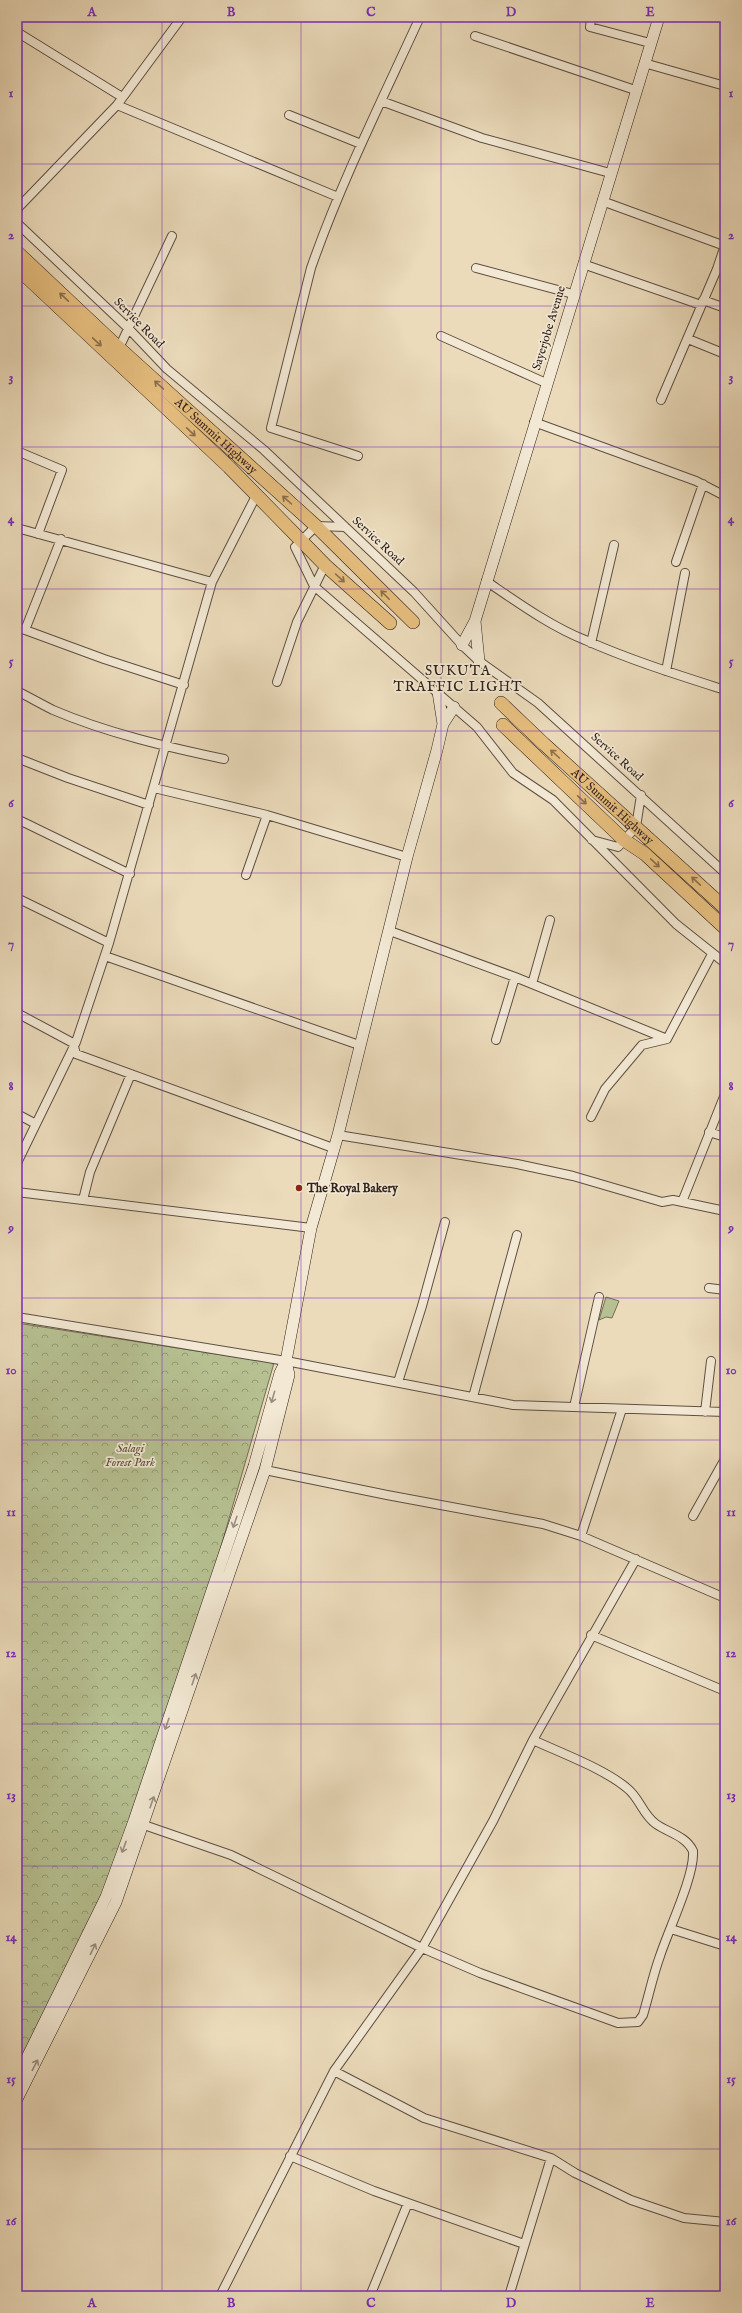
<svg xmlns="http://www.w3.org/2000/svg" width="742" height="2313" viewBox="0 0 742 2313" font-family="'IM FELL English',serif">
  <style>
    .grass { fill: #b6c091; stroke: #727056 }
    .forest { fill: url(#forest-crowns); stroke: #727056 }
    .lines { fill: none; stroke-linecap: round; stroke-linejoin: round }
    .street-casing { stroke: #5e4f43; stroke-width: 10 }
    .secondary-casing { stroke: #2f201b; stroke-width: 12 }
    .primary-casing { stroke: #2f201b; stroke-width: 14 }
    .street { stroke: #f2e8d3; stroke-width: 8 }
    .secondary { stroke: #f2e8d3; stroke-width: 11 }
    .primary { stroke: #e6be7e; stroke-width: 13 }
    .oneway { stroke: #8a6f4c }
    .oneway2 { stroke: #9a8e80 }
    .grid { fill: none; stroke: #7b2cbf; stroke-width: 1; stroke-opacity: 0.55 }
    .poi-dot { fill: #8f2418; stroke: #f2e8d3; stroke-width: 1.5 }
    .labels { text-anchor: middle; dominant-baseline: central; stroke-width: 3.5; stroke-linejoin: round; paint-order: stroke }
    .street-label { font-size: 12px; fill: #2f201b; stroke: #f2e8d3 }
    .poi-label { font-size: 12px; font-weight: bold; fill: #2f201b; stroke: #f2e8d3; text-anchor: start }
    .park-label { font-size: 12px; font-style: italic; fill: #58503e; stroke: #f2e8d3 }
    .quarter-label { font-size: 14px; letter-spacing: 1px; fill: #2f201b; stroke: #f2e8d3 }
    .neatline { fill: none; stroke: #7b2cbf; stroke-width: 1.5 }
    .grid-label { font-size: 13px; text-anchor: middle; font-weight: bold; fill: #7b2cbf }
  </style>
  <defs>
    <pattern id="forest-crowns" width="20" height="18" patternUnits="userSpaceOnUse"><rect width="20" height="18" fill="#b6c091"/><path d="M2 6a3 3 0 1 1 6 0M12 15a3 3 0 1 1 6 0" fill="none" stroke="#949c76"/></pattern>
  </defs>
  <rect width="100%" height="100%" fill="#ebdbbb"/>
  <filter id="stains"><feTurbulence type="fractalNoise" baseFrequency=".005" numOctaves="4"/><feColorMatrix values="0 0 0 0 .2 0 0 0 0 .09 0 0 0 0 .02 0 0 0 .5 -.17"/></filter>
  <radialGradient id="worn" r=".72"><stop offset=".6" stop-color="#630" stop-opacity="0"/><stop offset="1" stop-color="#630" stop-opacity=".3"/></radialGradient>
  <path class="grass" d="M606 1297 619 1301 612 1318 606 1317 599 1320Z"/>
  <path class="forest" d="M17 1323 274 1363 200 1619 100 1910 69 1980 17 2085Z"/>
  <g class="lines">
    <g class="street-casing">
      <path id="street" d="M585 17 591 19 590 27 650 43
        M17 32 122 97
        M475 36 635 90
        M644 63 725 86
        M381 101 482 138 610 173
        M117 105 338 197
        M289 115 361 144
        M602 201 725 246
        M17 209 117 105 182 17
        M17 223 129 329 167 369 264 450 414 592 462 645 479 661 538 703 725 873
        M583 264 701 305
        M476 268 573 294
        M703 300 725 308
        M441 336 546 383
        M688 339 725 354
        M119 348 172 236
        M661 400 717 269 725 245
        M534 422 696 481 725 496
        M17 451 62 470 38 534
        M358 456 271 428 311 268C341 182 382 100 420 17
        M345 527 316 526 295 547 314 586 477 727 513 773 553 800 676 924 725 963
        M17 528 212 582
        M676 562 703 484
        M486 581C517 602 550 626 585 640 630 660 678 675 725 690
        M17 627 104 659 184 685
        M25 630 61 539
        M591 643 614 545
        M666 671 685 573
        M277 682 297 622 325 565
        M17 691C29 697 41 704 53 710 107 733 167 747 224 759
        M17 758 68 778 149 805
        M154 788 267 815 407 857
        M17 819 130 874
        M592 840 618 847 636 827 641 795
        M246 875 267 815
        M17 898 109 943
        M390 931 515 977 667 1039
        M105 956 359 1045
        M532 984 550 920
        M17 1013 73 1043 76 1054 333 1148
        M496 1040 515 977
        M17 1114 36 1124
        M591 1117 605 1089 642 1045 667 1039 712 954
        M709 1132 725 1137
        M338 1135 517 1164 573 1176 662 1202 673 1200 725 1211
        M17 1163 76 1042 109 943 212 582 256 496
        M17 1192 311 1228
        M83 1200 90 1172 131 1074
        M682 1202 725 1094
        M709 1288 725 1290
        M17 1317 286 1361 513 1405 725 1412
        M398 1382 422 1306 445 1222
        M473 1397 517 1235
        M574 1407 599 1297
        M705 1412 711 1361
        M265 1470 387 1495 543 1524 581 1536 725 1598
        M693 1516 725 1459
        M581 1536 622 1409
        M591 1635 725 1691
        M144 1825 231 1855 422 1948 480 1973 618 2023 638 2022 643 2015C649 1995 653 1975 660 1956 668 1931 695 1875 693 1851 686 1836 669 1833 656 1824 643 1815 640 1799 628 1789 605 1769 561 1753 533 1740
        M671 1929 725 1946
        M334 2071 424 2118 551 2158 575 2173 631 2200 684 2218 725 2222
        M290 2156 374 2191 524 2244
        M220 2296 334 2071 422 1948 493 1821 533 1740 636 1559
        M370 2296 408 2203
        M509 2296 551 2158"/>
    </g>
    <g class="secondary-casing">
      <path id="secondary" d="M475 621 479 661
        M462 645 475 621 659 17
        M443 724 454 707
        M17 2078 106 1897 134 1821 254 1466 280 1373 286 1361 311 1228 338 1135 407 857 437 750 443 724 438 692
        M17 2099 116 1902 265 1470 289 1375 286 1361"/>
    </g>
    <g class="primary-casing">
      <g id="primary">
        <path id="s1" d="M17 252 119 348 316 526 413 622"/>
        <path d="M17 268 229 467 325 565 390 623"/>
        <path id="s2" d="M501 703 544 744 725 908"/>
        <path d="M503 725 624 840 645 854 725 928"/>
      </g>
    </g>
    <use href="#street" class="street"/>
    <use href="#secondary" class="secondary"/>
    <use href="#primary" class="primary"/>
  </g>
  <defs><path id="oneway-shaft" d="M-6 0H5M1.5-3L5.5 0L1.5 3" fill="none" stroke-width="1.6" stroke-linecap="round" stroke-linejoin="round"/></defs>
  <g class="oneway">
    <use href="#oneway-shaft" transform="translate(64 297) rotate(-137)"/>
    <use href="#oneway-shaft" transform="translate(97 342) rotate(43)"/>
    <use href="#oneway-shaft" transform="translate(159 385) rotate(-138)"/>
    <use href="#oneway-shaft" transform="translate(191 432) rotate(43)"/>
    <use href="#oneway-shaft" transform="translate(287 500) rotate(-138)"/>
    <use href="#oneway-shaft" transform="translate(340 578) rotate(42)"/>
    <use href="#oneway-shaft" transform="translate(385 595) rotate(-135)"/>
    <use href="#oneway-shaft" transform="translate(555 754) rotate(-138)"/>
    <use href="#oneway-shaft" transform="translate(582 800) rotate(43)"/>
    <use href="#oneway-shaft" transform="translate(655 863) rotate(43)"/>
    <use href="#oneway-shaft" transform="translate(696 881) rotate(-137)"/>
  </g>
  <g class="oneway2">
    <use href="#oneway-shaft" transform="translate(273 1397) rotate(106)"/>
    <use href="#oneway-shaft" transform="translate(235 1522) rotate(109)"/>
    <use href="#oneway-shaft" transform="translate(194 1679) rotate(-71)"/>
    <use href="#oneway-shaft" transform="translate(167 1724) rotate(109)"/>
    <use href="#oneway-shaft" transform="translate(152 1802) rotate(-71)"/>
    <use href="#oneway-shaft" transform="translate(124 1847) rotate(110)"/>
    <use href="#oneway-shaft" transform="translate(93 1949) rotate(-64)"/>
    <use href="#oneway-shaft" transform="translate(35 2065) rotate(-63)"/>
  </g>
  <path class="grid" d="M162 17V2296M301 17V2296M441 17V2296M580 17V2296M17 164H725M17 306H725M17 447H725M17 589H725M17 731H725M17 873H725M17 1015H725M17 1156H725M17 1298H725M17 1440H725M17 1582H725M17 1724H725M17 1866H725M17 2007H725M17 2149H725"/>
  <circle class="poi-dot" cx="299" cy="1188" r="4"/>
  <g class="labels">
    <g class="street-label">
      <text transform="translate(139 323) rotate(45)">Service Road</text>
      <text transform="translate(549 328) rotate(-73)">Sayerjobe Avenue</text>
      <text stroke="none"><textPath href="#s1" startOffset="271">AU Summit Highway</textPath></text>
      <text transform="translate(378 541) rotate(43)">Service Road</text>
      <text transform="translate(617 757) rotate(42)">Service Road</text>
      <text stroke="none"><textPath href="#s2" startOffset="152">AU Summit Highway</textPath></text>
    </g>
    <g class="poi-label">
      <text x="307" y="1188">The Royal Bakery</text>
    </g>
    <g class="park-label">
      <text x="130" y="1448">Salagi<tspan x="130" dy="14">Forest Park</tspan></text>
    </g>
    <g class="quarter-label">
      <text x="458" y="671">SUKUTA<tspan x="458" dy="16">TRAFFIC LIGHT</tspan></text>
    </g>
  </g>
  <rect width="742" height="2313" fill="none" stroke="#ebdbbb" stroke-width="44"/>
  <rect x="22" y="22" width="698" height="2269" class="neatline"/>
  <g class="grid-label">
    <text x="92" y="16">A</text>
    <text x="231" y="16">B</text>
    <text x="371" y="16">C</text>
    <text x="511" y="16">D</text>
    <text x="650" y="16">E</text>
    <text x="11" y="97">1</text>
    <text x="731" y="97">1</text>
    <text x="11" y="239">2</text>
    <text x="731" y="239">2</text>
    <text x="11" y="381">3</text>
    <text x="731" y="381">3</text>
    <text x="11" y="523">4</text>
    <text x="731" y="523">4</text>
    <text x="11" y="665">5</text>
    <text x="731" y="665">5</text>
    <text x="11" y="807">6</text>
    <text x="731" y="807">6</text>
    <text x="11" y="948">7</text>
    <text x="731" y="948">7</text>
    <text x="11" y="1090">8</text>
    <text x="731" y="1090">8</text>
    <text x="11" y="1232">9</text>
    <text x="731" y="1232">9</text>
    <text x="11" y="1374">10</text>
    <text x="731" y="1374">10</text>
    <text x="11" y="1516">11</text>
    <text x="731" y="1516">11</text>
    <text x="11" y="1657">12</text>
    <text x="731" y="1657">12</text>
    <text x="11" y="1799">13</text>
    <text x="731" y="1799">13</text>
    <text x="11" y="1941">14</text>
    <text x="731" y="1941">14</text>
    <text x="11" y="2083">15</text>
    <text x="731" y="2083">15</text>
    <text x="11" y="2225">16</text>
    <text x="731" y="2225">16</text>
    <text x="92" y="2307">A</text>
    <text x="231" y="2307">B</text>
    <text x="371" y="2307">C</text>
    <text x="511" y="2307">D</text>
    <text x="650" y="2307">E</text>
  </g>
  <rect width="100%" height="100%" filter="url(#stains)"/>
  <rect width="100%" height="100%" fill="url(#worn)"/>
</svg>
